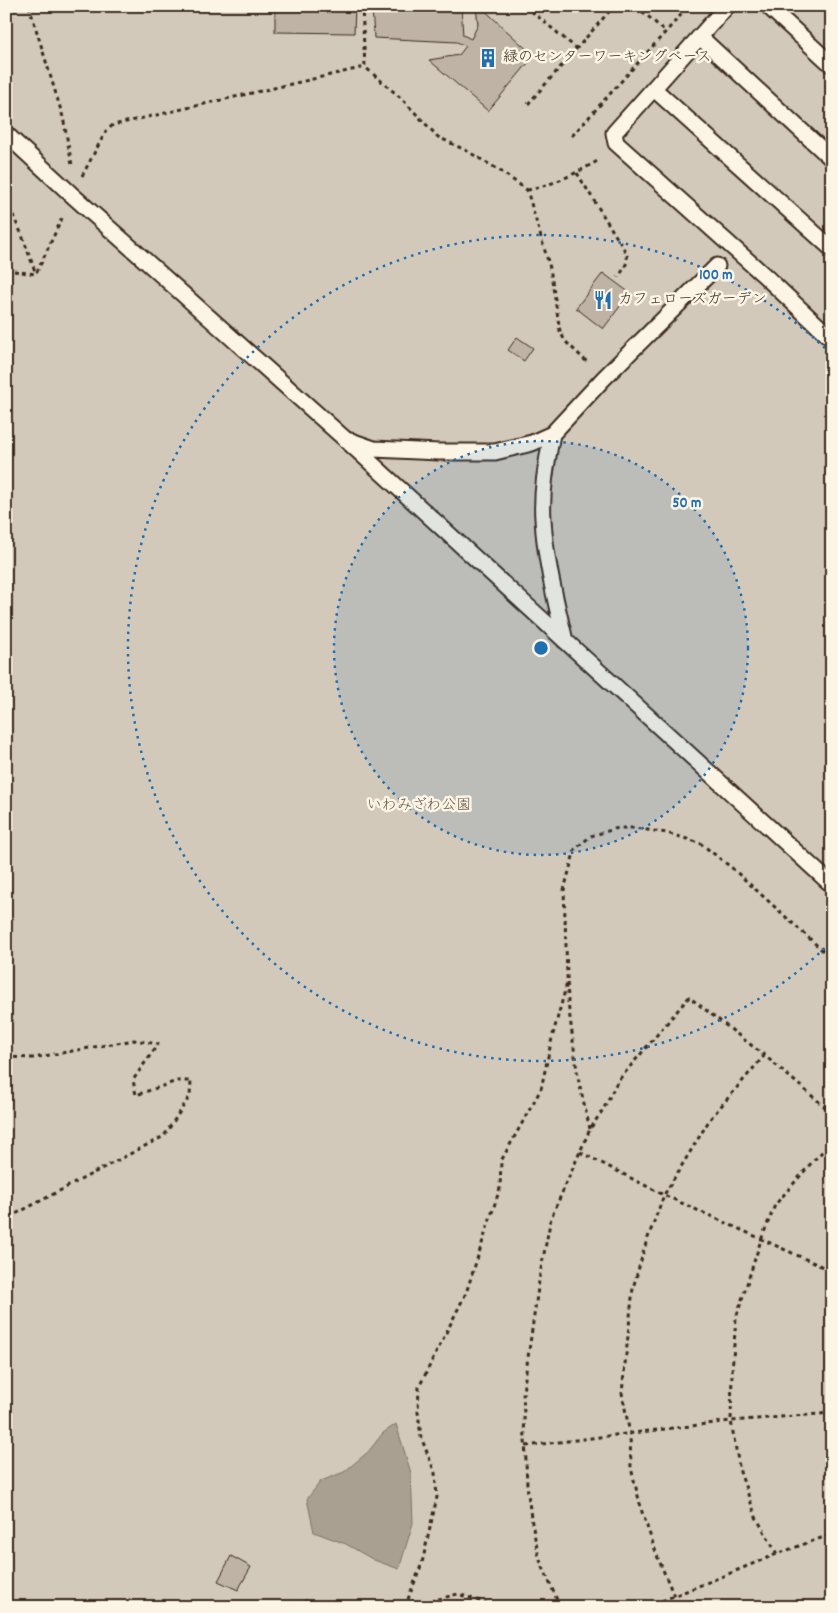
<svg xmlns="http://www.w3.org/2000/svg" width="838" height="1613" viewBox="0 0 838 1613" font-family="Dekko,'Klee One',sans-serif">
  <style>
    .green { fill: #d2c9ba; stroke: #867a6c }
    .water { fill: #aaa091; stroke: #7e7163 }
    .building { fill: #beb3a4; stroke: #3b2a1e }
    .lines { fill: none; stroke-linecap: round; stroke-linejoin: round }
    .service-casing { stroke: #3b2a1e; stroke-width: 19 }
    .path { stroke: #3b2a1e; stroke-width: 3; stroke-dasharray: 4 4; stroke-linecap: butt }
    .service { stroke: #fcf5e5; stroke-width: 15 }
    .ring { fill: none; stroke: #1f6fb2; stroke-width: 2.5; stroke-dasharray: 2.5 5 }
    .labels { text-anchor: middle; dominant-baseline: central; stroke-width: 5; stroke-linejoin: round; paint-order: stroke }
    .poi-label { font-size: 15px; fill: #3b2a1e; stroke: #fcf5e5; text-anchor: start }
    .park-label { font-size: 15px; fill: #615245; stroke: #fcf5e5 }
    .centre { fill: #1f6fb2; stroke: #fcf5e5; stroke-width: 2.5 }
    .ring-label { font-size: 15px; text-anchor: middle; font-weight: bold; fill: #1f6fb2; stroke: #fcf5e5; stroke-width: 5; stroke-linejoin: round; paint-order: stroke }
  </style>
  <rect width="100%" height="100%" fill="#f0e9d9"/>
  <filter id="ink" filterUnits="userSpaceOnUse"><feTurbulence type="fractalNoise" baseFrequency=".02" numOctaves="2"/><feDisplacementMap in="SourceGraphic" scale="10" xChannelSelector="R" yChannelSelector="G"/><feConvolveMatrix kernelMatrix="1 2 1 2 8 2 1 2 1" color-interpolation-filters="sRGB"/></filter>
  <g filter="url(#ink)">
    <path class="green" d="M6 6H832V1607H6Z"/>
    <path class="water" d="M396 1424 411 1473 413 1523 399 1569 374 1560 346 1544 314 1532 307 1499 321 1481 344 1472 368 1452 383 1433Z"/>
    <path class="building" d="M275 6H355L354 33 275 32Z
      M372 6H461L463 35 471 39 478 25 476 6H480L534 56 488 111 429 60 459 55 466 46 457 42 374 38Z
      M603 273 630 293 603 329 576 308Z
      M517 337 533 348 524 361 508 350Z
      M231 1556 251 1567 238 1590 218 1581Z"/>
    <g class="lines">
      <g class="service-casing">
        <path id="service" d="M727 6 614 133 616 143 766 277 832 339
          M768 6 832 65
          M700 37 832 159
          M654 89 832 249
          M6 134 72 195 345 439 832 885
          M552 434C547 461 541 491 543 519 545 559 556 602 565 641
          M351 441 374 449 439 452H495L532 443 552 434 604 378 717 266"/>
      </g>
      <path class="path" d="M29 6 63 117 72 165
        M362 6 365 67 402 99 438 137 467 151 499 170 527 190 550 268 560 331 565 341 588 363
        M525 6 576 48
        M636 6 666 32
        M528 104 614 6
        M572 136 689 6
        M577 173 627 254C628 264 624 269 618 277
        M82 176 106 131 113 125 365 67
        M527 190C553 185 577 173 599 160
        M6 200 22 235 36 274
        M6 270 36 274 63 216
        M6 1057 33 1058 134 1040 158 1044 133 1080 136 1095 177 1081H191L190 1096 164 1136 6 1219
        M590 1129 578 1078 568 1003 564 890 575 849 591 836 618 828H635L667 833 700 843 732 868 832 959
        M580 1152 664 1195 832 1271
        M526 1446 731 1421 832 1413
        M777 1554 756 1517 740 1472 731 1421 732 1372 736 1318 761 1240 775 1205 814 1160 832 1142
        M674 1596 658 1558 642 1512 631 1468 630 1434 622 1393 633 1288 646 1243 664 1195 710 1119 764 1056
        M264 1607 307 1601 360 1607
        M405 1607 422 1563 437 1497 435 1473 421 1437 418 1412 419 1387 466 1293 500 1188 501 1161 541 1089 552 1038 567 983
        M407 1607 458 1594 498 1607
        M560 1607 539 1558 531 1518 527 1485 523 1392 540 1274 551 1218 590 1129 604 1108 617 1082 689 997 764 1055 832 1113
        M647 1607 777 1554 832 1534"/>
      <use href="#service" class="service"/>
    </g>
  </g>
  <circle cx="541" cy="648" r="207" fill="#1f6fb2" fill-opacity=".12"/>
  <g class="ring">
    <circle cx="541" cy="648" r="207"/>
    <path d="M830 943A413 413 0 1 1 830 353"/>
  </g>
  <defs>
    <g id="building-bare" transform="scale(1.5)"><path d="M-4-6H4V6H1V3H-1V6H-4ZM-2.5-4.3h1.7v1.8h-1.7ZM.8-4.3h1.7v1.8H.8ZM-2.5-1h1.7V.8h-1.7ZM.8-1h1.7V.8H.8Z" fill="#1f6fb2" stroke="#fcf5e5" stroke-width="2.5" paint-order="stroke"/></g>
    <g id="restaurant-bare" transform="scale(1.5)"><path d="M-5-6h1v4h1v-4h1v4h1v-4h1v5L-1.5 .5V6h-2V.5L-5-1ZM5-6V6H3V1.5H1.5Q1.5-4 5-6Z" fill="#1f6fb2" stroke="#fcf5e5" stroke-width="2.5" paint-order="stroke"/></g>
  </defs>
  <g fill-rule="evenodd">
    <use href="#building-bare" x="488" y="58"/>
    <use href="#restaurant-bare" x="603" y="300"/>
  </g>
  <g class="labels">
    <g class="poi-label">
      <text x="503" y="58">緑のセンターワーキングベース</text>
      <text x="618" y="300">カフェローズガーデン</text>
    </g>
    <g class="park-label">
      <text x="419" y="806">いわみざわ公園</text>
    </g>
  </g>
  <circle cx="541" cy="648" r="8" class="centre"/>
  <g class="ring-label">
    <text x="716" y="279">100 m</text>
    <text x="687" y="507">50 m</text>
  </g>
  <rect width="838" height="1613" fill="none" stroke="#fcf5e5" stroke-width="25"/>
  <rect x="12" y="12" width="813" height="1588" fill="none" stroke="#3b2a1e" stroke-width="2" filter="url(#ink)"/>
</svg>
